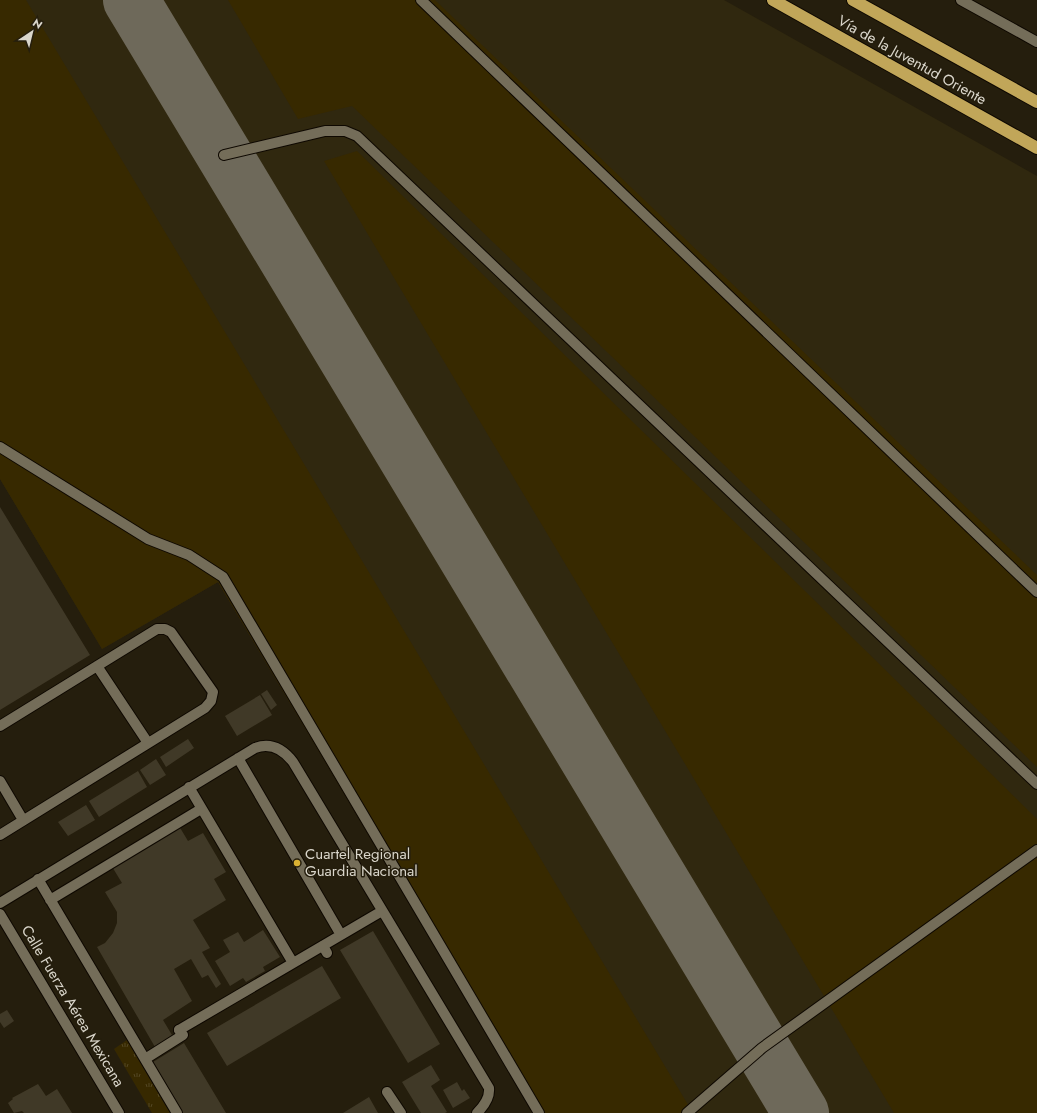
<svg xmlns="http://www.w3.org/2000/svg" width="1037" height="1113" viewBox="0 0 1037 1113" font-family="Jost,sans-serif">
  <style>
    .built { fill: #30280f }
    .grass { fill: #372900 }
    .park { fill: url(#park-tufts) }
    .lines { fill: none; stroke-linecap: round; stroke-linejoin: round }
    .taxiway { stroke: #6e695a; stroke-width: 56 }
    .building { fill: #403927 }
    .lane-casing { stroke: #0e0800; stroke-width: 12 }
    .street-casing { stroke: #0e0800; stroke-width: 12 }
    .secondary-casing { stroke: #0e0800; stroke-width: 12 }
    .highway-casing { stroke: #0e0800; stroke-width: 14 }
    .lane { stroke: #746d59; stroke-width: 10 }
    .street { stroke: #746d59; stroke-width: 10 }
    .secondary { stroke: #746d59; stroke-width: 10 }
    .highway { stroke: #c1a659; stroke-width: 12 }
    .poi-dot { fill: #dbb233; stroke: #251e0d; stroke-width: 1.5 }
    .labels { text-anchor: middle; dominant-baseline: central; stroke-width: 3; stroke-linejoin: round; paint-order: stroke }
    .street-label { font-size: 15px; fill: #dad6cb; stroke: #251e0d }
    .poi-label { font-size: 15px; fill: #dad6cb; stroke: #251e0d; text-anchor: start }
  </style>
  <defs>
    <pattern id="park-tufts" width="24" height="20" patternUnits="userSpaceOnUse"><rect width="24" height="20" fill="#372900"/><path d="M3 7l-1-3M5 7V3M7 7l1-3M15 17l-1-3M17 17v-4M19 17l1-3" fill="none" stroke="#534724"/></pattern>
  </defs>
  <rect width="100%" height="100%" fill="#251e0d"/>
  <path class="built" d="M0 0H724L1037 176V1113H534L218 582 102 649 0 479Z"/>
  <path class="grass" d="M0 0H26L693 1113H534L218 582 102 649 0 479Z
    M228 0H435L1037 575V767L352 106 298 119Z
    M357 151 1037 819V1113H894L324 161Z"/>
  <path class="park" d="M127 1040 170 1113H152L114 1049Z"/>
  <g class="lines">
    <path class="taxiway" d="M131 0 801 1113"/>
  </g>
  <path class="building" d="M0 507 90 655 0 710Z
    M267 690 277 705 271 710 261 694Z
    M260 695 272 715 237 736 225 716Z
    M188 739 194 748 166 767 160 757Z
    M156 759 166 775 150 785 140 770Z
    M138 771 147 787 99 817 89 801Z
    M86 805 95 820 68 836 58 822Z
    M179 826 188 841 203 833 226 872 214 879 226 900 193 920 210 948 202 952 221 984 216 988 208 975 202 978 191 959 174 969 192 1001 163 1020 172 1035 155 1047 97 947 105 943 113 933 117 923V912L105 892 122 883 111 865Z
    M263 930 280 957 263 967 265 971 246 982 243 978 230 986 215 961 230 952 223 940 238 932 244 942Z
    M373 931 440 1044 408 1063 340 950Z
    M322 966 341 998 227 1066 207 1033Z
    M7 1010 14 1021 4 1028 0 1022V1014Z
    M184 1043 226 1113H183L153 1062Z
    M431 1065 440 1080 431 1086 447 1112 445 1113H421L402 1082Z
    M457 1082 462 1091 464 1089 470 1098 453 1108 443 1090Z
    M38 1084 46 1096 57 1089 72 1113H24L22 1111 14 1113 8 1103 13 1099 12 1098Z
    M369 1097 378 1113H343Z"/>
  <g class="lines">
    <g class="lane-casing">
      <path id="lane" d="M421 0 1037 592
        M961 0 1037 42
        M224 155 325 131H345L357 136 1037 784
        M0 447 148 539 189 555 223 577 539 1113
        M97 666 148 743
        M0 726 157 629H165L171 632 213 692 211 701 205 708 0 835
        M238 758 341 935
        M0 781 23 820
        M189 787 293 963
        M0 903 255 748C271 742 283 749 293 762L489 1088C490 1098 484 1106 477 1113
        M179 1030 382 911
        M387 1092 401 1113
        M687 1113 762 1048 1037 850"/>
    </g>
    <g class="street-casing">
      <path id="street" d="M38 879 177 1113
        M50 900 201 809
        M323 946 327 953
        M145 1059 183 1035 179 1030"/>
    </g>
    <g class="secondary-casing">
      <path id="secondary" d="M0 914 119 1113"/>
    </g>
    <g class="highway-casing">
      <path id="highway" d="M773 0 1037 148
        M853 0 1037 102"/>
    </g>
    <use href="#lane" class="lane"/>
    <use href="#street" class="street"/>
    <use href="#secondary" class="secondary"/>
    <use href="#highway" class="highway"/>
  </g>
  <circle class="poi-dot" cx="297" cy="863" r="4"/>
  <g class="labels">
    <g class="street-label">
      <text transform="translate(912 60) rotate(29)">Vía de la Juventud Oriente</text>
      <text transform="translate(73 1006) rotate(59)">Calle Fuerza Aérea Mexicana</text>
    </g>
    <g class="poi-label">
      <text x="305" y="854">Cuartel Regional<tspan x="305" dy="17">Guardia Nacional</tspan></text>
    </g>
  </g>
  <g transform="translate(32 32) rotate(35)" stroke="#251e0d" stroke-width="3" paint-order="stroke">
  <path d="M0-3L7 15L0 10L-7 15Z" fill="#dad6cb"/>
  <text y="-6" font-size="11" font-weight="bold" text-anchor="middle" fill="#dad6cb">N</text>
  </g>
</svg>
